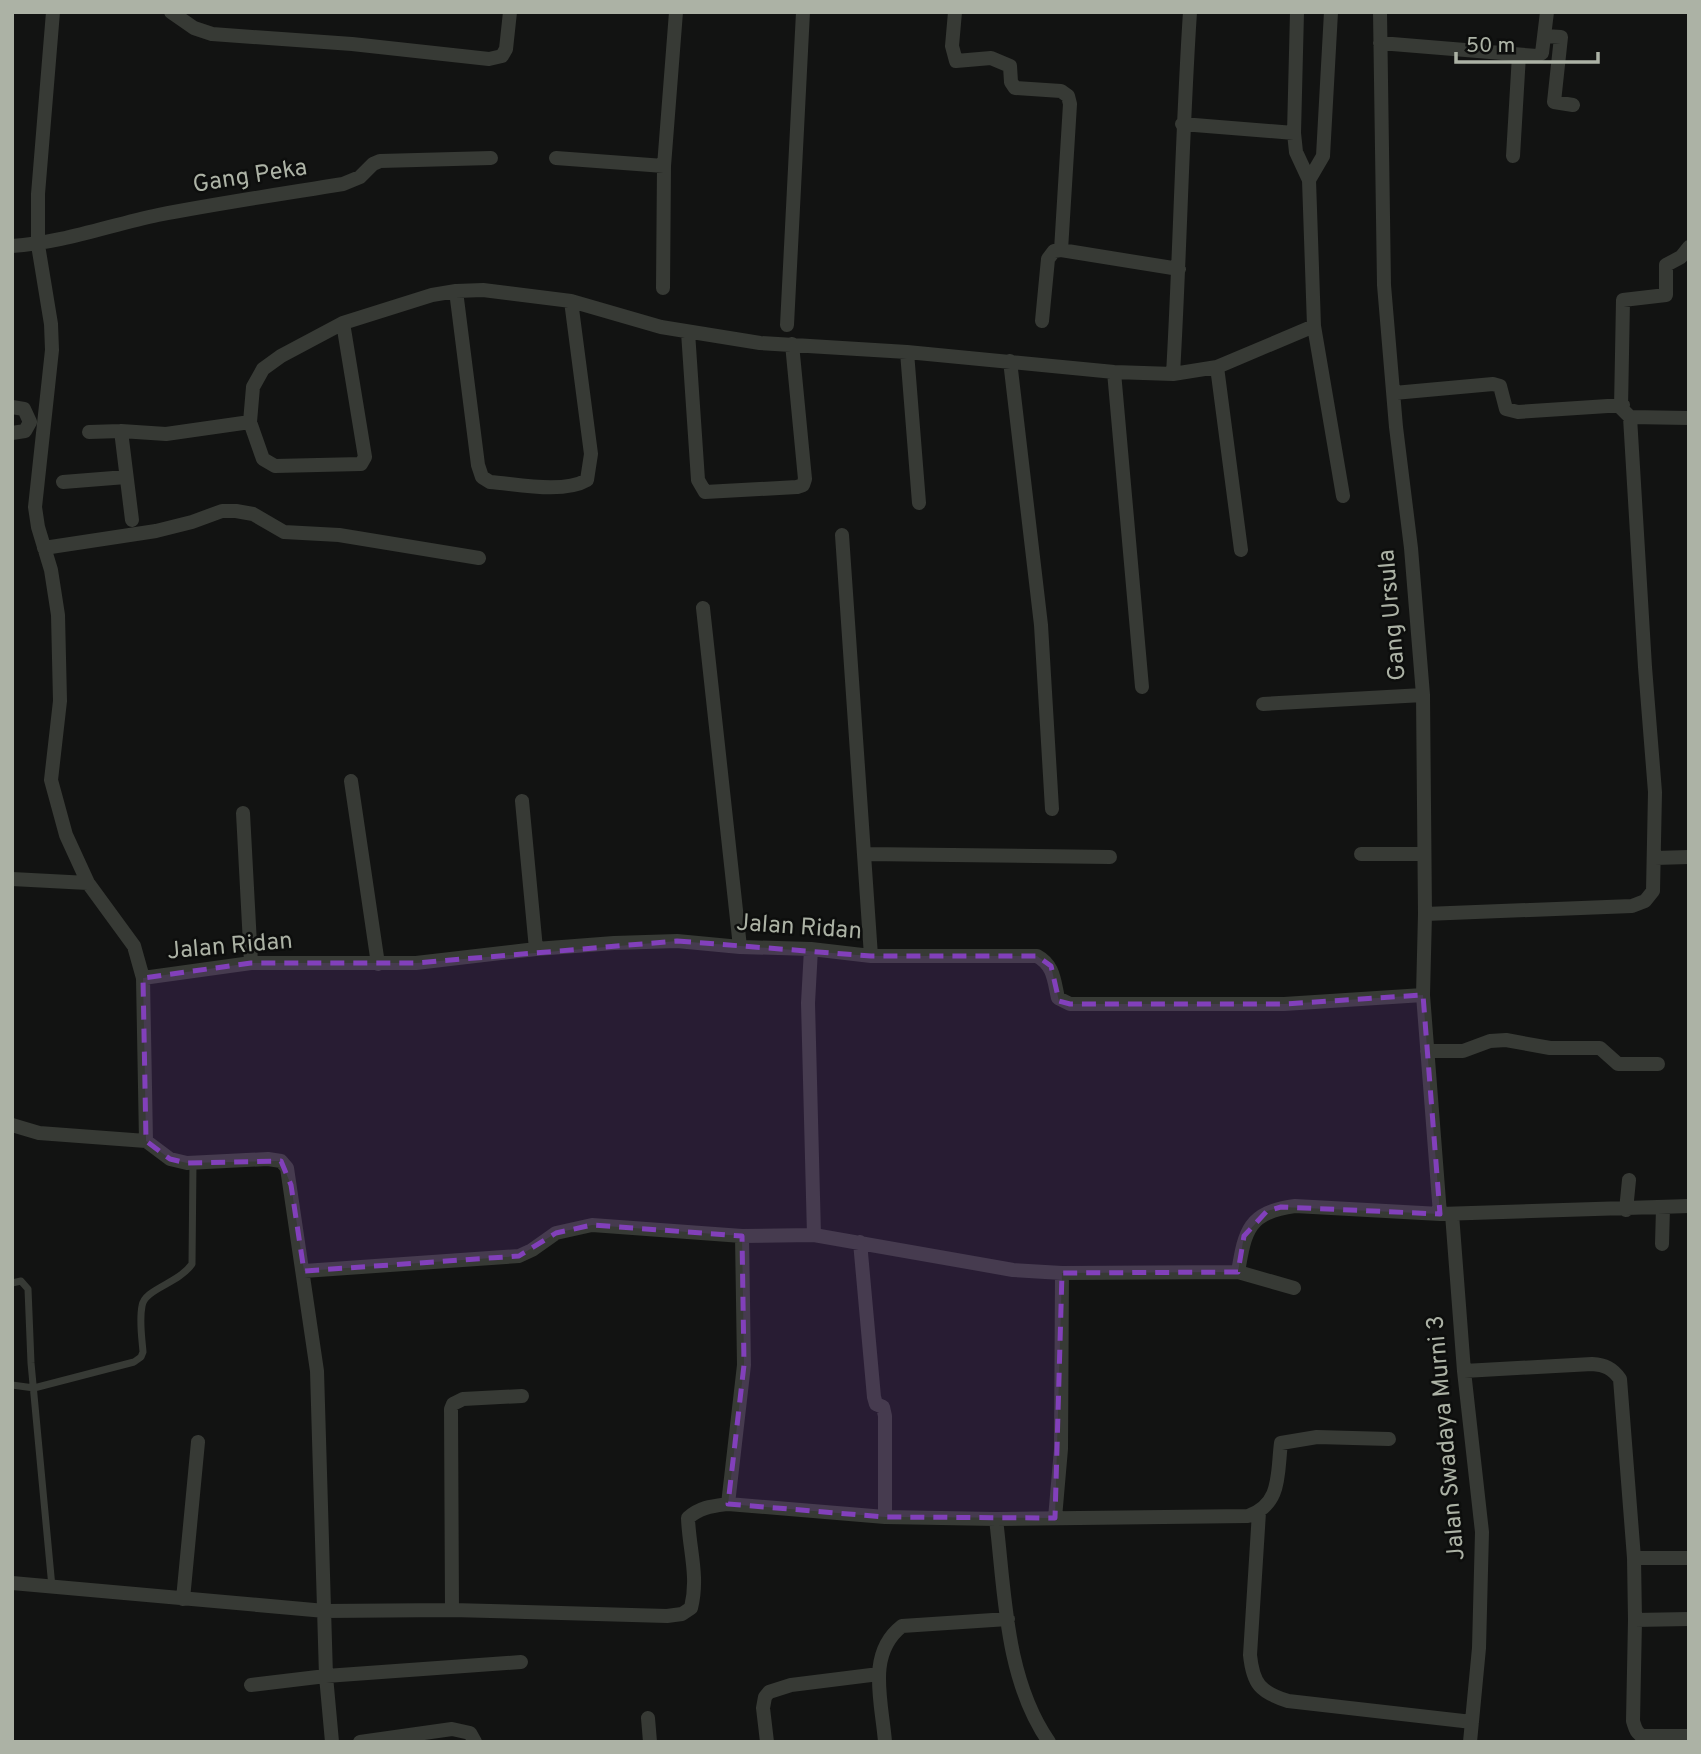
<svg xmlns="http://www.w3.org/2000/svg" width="1701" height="1754" viewBox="0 0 1701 1754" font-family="Overpass,sans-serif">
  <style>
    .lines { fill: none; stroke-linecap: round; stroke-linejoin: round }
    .lane { stroke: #373a35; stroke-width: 7 }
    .street { stroke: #373a35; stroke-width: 14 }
    .marked { fill: #8240bb; fill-opacity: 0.2; stroke: #8240bb; stroke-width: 5; stroke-dasharray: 14 9; stroke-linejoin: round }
    .labels { text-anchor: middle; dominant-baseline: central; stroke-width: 5; stroke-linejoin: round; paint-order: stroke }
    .street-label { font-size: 24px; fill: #acb2a5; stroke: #0d0e0d }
  </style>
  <rect width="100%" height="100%" fill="#121312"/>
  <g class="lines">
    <path class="lane" d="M12 1283 21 1281 28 1289 31 1363 52 1587
      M12 1385 34 1388 134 1362 141 1357 143 1352C142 1338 139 1321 142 1306 144 1289 178 1284 192 1264L193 1163"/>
    <path class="street" d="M53 12 38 194V245L51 324 52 350 35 507 38 527 51 570 58 615 60 701 51 780 66 835 88 883 134 946 143 978 146 1141 170 1159 187 1163 268 1159 281 1161 287 1168 317 1371 326 1676 332 1742
      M171 12 194 28 212 34 352 44 489 59 502 56 506 49 510 12
      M955 12 952 46 956 61 991 58 1010 66 1011 82 1015 88 1061 91 1068 96 1070 104 1061 250 1179 269
      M1380 12 1384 285 1396 427 1411 548 1423 695 1425 914 1423 995 1440 1214
      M1545 36 1561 37 1554 102 1573 105
      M1380 43 1537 56 1542 53 1547 12
      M1182 124 1294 133
      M1513 156 1519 55
      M556 158 664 166
      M1309 180 1323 156 1331 12
      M12 246C62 243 110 225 158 215 220 203 281 194 343 184L360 177 373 164 380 161 491 158
      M1689 247 1681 257 1666 265V295L1623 300 1621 408 1630 417 1689 418
      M663 288 664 166 676 12
      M456 291 478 465 482 477 490 482C517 484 563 494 587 480L591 454 571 301
      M1042 321 1048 259 1054 251 1061 250
      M787 325 803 12
      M1314 326 1343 496
      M688 332 698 480 705 492 797 487 803 485 805 479 792 344
      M907 352 919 503
      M1010 361 1041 625 1052 809
      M1217 367 1241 550
      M1114 372 1142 687
      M1173 374C1180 254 1182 133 1190 12
      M1394 393 1493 384 1500 386 1506 409 1518 412 1623 405
      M12 407 24 409 30 422 25 431 12 433
      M250 422 263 459 275 466 361 464 365 457 343 323
      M121 431 132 520
      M89 432 121 431 166 434 250 422 253 387 263 369 281 356 343 323 432 295 456 291 483 290 571 301 661 327 760 343 907 352 1114 372 1173 374 1217 367 1314 326 1309 180 1296 152 1294 133 1297 12
      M63 482 126 477
      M842 535 871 956
      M44 548 156 531 192 522 222 511H236L253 514 284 532 339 535 479 558
      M703 608 740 947
      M1263 704 1423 695
      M351 781 378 964
      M522 801 536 949
      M243 813 251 963
      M865 854 1110 857
      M1361 854H1424
      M1655 858 1689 857
      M12 879 88 883
      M1425 914 1632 906 1645 901 1653 891 1655 792 1645 667 1630 417
      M811 949 808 1003 814 1235
      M143 978 251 963H416L536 949 614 943 677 941 740 947 811 949 871 956H1037C1054 965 1054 981 1058 998L1070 1004H1284L1423 995
      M1427 1051H1463L1490 1041 1506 1040 1550 1048H1600L1618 1064H1658
      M12 1125 39 1133 146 1141
      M1626 1210 1629 1180
      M1452 1214 1464 1371 1482 1532 1479 1648 1470 1742
      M860 1242 874 1397 876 1404 883 1407 885 1416V1517
      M1662 1244 1663 1208
      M304 1271 519 1256 532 1250 556 1233 592 1225 742 1236 814 1235 1013 1270 1062 1273 1238 1272C1245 1231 1248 1212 1295 1206L1440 1214 1689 1206
      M1238 1272 1294 1288
      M1464 1371 1592 1364C1605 1365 1612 1368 1620 1379L1634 1558 1635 1620 1689 1619
      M728 1504 744 1365 742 1236
      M1259 1512 1250 1655C1253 1684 1260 1692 1288 1701L1472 1722
      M1055 1518 1061 1449 1062 1273
      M996 1519C1005 1593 1005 1679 1049 1742
      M1634 1558H1689
      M12 1583 325 1611 452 1610 667 1616 682 1614 691 1608C699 1576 689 1549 688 1518 700 1507 713 1506 728 1504L885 1517 996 1519 1248 1516C1282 1504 1277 1474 1281 1443L1317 1437 1389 1439
      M183 1599 198 1442
      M452 1610 451 1409 453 1404 463 1399 522 1396
      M1635 1620 1633 1721C1635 1727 1636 1734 1643 1736H1689
      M251 1685 326 1676 521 1662
      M648 1718 650 1742
      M360 1742 452 1729 470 1733 475 1742
      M767 1742 763 1708 765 1697 769 1692 791 1685 879 1674
      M885 1742C882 1702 866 1654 902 1626L1008 1619"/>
  </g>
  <path class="marked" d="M677 941 871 956H1037L1051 966 1059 1001 1070 1004H1284L1423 995 1440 1214 1281 1207 1267 1211 1244 1236 1238 1272 1062 1273 1055 1518 885 1517 728 1504 744 1365 742 1236 592 1225 556 1233 519 1256 304 1271 291 1185 281 1161 187 1163 170 1159 146 1141 143 978 251 963H416Z"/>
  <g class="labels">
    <g class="street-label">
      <text transform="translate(250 177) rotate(-9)">Gang Peka</text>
      <text transform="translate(1393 615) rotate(-95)">Gang Ursula</text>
      <text transform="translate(799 928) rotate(4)">Jalan Ridan</text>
      <text transform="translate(230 947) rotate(-5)">Jalan Ridan</text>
      <text transform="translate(1447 1438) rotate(-95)">Jalan Swadaya Murni 3</text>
    </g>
  </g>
  <rect width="1701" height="1754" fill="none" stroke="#acb2a5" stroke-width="28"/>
  <path d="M1456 52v10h142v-10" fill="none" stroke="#acb2a5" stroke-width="3.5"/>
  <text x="1466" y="52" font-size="21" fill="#acb2a5" stroke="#0d0e0d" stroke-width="5" paint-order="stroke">50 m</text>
</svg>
